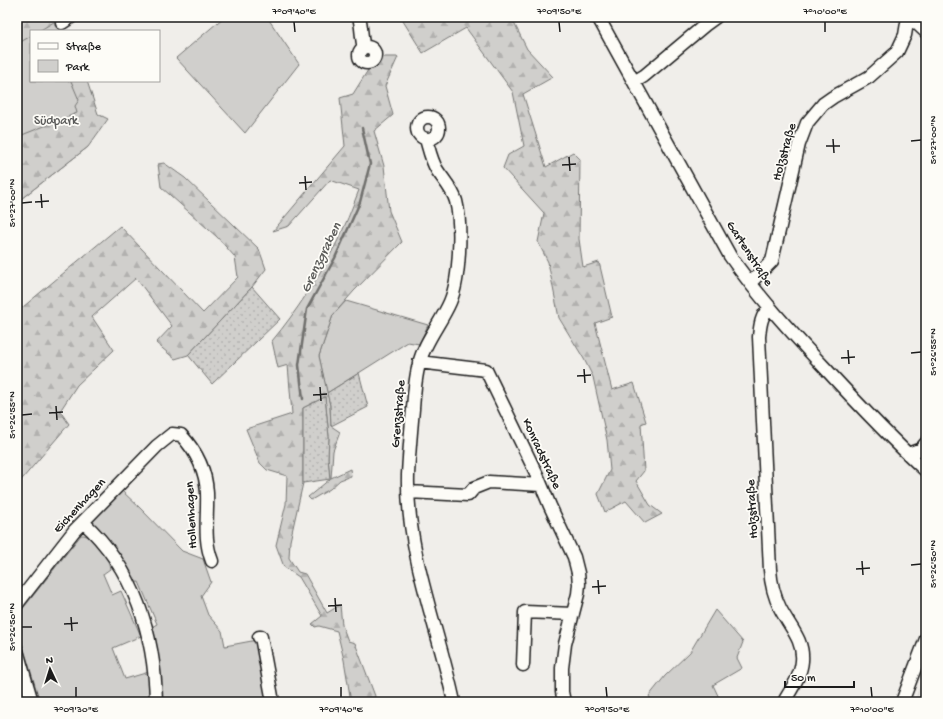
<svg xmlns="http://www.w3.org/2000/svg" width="943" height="719" viewBox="0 0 943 719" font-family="'Gochi Hand',sans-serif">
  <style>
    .built { fill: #e0deda }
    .green { fill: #d0cfcc; stroke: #767674 }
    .forest { fill: url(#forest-firs); stroke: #767674 }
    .garden { fill: url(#garden-dots); stroke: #767674 }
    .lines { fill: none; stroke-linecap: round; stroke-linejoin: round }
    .stream { stroke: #706f6d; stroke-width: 2.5 }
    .minor-casing { stroke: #1c1c1c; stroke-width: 15 }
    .minor { stroke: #fdfcf7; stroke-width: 12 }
    .ticks { fill: none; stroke: #1c1c1c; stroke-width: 1.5 }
    .labels { text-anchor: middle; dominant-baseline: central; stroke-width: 3.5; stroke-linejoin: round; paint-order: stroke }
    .park-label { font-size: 13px; fill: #5b5b5a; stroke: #fdfcf7 }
    .street-label { font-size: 13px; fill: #1c1c1c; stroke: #fdfcf7 }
    .water-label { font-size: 14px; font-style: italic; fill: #5b5b59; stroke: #fdfcf7 }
    .neatline { fill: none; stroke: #1c1c1c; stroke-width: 1.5 }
    .ticks-label { font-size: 10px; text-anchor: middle; fill: #1c1c1c }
  </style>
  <defs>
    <pattern id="forest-firs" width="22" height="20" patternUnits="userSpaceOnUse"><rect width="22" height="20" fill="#d0cfcc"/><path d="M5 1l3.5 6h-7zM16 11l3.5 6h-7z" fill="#b2b1af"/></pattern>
    <pattern id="garden-dots" width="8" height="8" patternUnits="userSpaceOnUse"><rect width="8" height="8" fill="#d0cfcc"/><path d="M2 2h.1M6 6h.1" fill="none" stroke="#b2b1af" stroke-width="1.8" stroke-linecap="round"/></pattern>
  </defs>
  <rect width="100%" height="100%" fill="#f0eeea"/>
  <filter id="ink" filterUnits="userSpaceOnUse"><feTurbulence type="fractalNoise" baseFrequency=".025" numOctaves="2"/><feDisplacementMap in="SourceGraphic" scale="8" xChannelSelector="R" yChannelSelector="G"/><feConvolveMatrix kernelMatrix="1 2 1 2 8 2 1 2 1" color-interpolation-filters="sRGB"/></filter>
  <g filter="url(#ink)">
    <path class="built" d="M926 668V702H914Z"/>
    <path class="green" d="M17 17H62L59 31H31V81H82L88 147 17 202Z
      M224 17H267L299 64 245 133 176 58Z
      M346 301 428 325 419 344 408 342 327 393 319 356 333 315Z
      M121 490 140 508 182 551 203 559 211 582 201 596 208 615 222 631 225 646 257 640 270 702H159L150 628 157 624 139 582 132 583 117 555 91 520Z
      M81 535H84L92 538 108 558 110 569 103 574 112 595 121 591 141 636 113 648 125 679 149 672V702H40L17 626V616Z
      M715 610 743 642 737 658 742 668 713 685 721 702H652L649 696 665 676 690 652Z"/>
    <path class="forest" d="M17 17H62L39 31H31V36L17 44Z
      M403 17H511L527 49 553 77 523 94 546 167 573 152 580 159 579 239 583 267 599 262 612 317 595 323 612 390 634 383 646 422 641 424 644 471 636 481 650 505 662 514 645 523 626 501 605 512 598 494 610 470 607 440 593 377 584 359 559 318 548 262 538 242 544 213 503 168 508 155 524 146 513 92 466 28 423 53 403 21Z
      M383 57H398L385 86 393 115 374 131 384 166 389 211 402 242 354 291 333 315 319 356 330 405 331 426 340 432 333 451 331 478 350 469 351 476 340 480 330 489 311 500 308 497 330 479 328 458 329 437 325 397 303 408V483L290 541 289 558 298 572 305 574 327 613 340 605 342 625 348 641 355 643 375 696 374 702H351L344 660 337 631 319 626 315 627 312 624 322 616 299 577 284 567 276 545 286 504 287 476 267 470 260 463 246 429 292 414 288 365 278 368 272 341C297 311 318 278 336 244 345 227 352 208 359 190L330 180 289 226 273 231 345 146 340 98 353 94 368 70Z
      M71 81H87L98 114 108 119 88 147 17 202V137L77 113 75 106 79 100Z
      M164 163 185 178 259 249 266 269 252 287 188 355 175 359 156 343 172 326 136 278 92 317 114 350 77 385 60 411 69 424 17 485V312L120 226 203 313 238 277 235 257 217 237 161 187 158 164Z"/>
    <path class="garden" d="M252 287 280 319 212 384 188 355Z
      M359 373 368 407 331 426 330 405 327 393Z
      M325 397 329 437 328 458 330 479 303 483V408Z"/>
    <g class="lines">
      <path class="stream" d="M303 399 299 365 307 309 335 258 360 202 370 164 362 128"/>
      <g class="minor-casing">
        <path id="minor" d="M359 17C362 27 361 38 364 48
          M598 17 730 256C758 296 791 332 824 367 857 403 890 438 926 471
          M910 17 926 32
          M62 23 71 17
          M359 55a8 8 0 1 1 16 0a8 8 0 1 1-16 0Z
          M634 82 644 76 705 25 716 17
          M417 128a11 11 0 1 1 22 0a11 11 0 1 1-22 0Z
          M426 139C429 149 431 160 437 170 443 179 453 190 456 201 462 225 460 279 450 302 441 323 424 342 419 364 415 379 414 394 413 409 411 431 409 453 408 475 406 553 438 626 454 702
          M750 283 772 261 799 144 807 123 823 104 833 97 869 77 897 52 905 35 908 17
          M770 308C761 314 760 327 759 337L770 570C771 583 774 596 780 608 789 626 804 640 802 661 801 675 792 688 785 700
          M419 362 486 370 537 475 550 506 574 557 578 573 579 584 578 594 565 644 562 668V692L564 702
          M908 454 921 449 926 443
          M408 492 468 495 474 488 489 482 541 485
          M83 522C134 568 155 635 156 702
          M17 604 74 531 157 446 172 434 181 435C196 451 206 470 207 493 208 517 203 538 212 561
          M259 637H261L273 702
          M17 651 32 702
          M523 665 525 612 573 614
          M902 702 926 639"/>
      </g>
      <use href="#minor" class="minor"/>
    </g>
  </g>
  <path class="ticks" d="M294 22 295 32M559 22 560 32M825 22V32M833 139 834 153M911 141 921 140M826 146H840M569 157 570 171M562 165 576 164M305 176 306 190M299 183 312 182M41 194 42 208M35 202 49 201M22 203 32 202M848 350 849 364M911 353 921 352M841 358 855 357M584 369 585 383M577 376 591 375M320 387 321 401M313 395 327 394M56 406 57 420M49 413 63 412M22 415 32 414M862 561 863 575M911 565 921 564M856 569 870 568M598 580 599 594M592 587 606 586M335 598 336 612M328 606 342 605M71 617 72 631M64 624 78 623M22 627H32M76 687V697M341 687V697M606 687 607 697M871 687 872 697"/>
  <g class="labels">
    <g class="park-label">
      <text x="56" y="121">Südpark</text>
    </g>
    <g class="street-label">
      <text transform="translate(785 152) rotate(-74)">Holzstraße</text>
      <text transform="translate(749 254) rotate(57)">Gartenstraße</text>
      <text transform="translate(399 414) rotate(-85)">Grenzstraße</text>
      <text transform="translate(541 454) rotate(65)">Konradstraße</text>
      <text transform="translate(80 506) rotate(-47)">Eichenhagen</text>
      <text transform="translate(753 509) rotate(-93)">Holzstraße</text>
      <text transform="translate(192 515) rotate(-93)">Hollenhagen</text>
    </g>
    <g class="water-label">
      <text transform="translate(322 258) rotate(-64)">Grenzgraben</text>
    </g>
  </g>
  <rect width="943" height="719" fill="none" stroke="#fdfcf7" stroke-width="44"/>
  <rect x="30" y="30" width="130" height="52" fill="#fdfcf7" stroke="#a3a29f"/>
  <rect x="38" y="43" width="20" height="6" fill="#fdfcf7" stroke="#a3a29f"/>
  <text x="66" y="50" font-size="12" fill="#1c1c1c">Straße</text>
  <rect x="38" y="60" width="20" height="12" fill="#d0cfcc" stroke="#a3a29f"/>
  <text x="66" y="70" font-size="12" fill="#1c1c1c">Park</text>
  <g transform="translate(50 669) rotate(356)" stroke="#fdfcf7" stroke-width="3" paint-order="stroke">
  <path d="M0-3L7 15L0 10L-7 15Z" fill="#1c1c1c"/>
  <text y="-6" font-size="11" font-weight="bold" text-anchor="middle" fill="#1c1c1c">N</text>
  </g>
  <path d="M785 681v6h69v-6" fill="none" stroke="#1c1c1c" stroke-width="2"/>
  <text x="791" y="681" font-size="12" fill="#1c1c1c" stroke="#fdfcf7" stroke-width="3" paint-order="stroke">50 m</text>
  <rect x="22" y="22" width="899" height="675" class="neatline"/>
  <g class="ticks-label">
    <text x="294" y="14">7°09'40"E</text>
    <text x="559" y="14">7°09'50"E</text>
    <text x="825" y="14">7°10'00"E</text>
    <text transform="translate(932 140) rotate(-90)" y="4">51°27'00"N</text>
    <text transform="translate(11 203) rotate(-90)" y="4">51°27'00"N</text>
    <text transform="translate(932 352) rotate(-90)" y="4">51°26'55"N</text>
    <text transform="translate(11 415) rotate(-90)" y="4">51°26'55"N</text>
    <text transform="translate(932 564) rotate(-90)" y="4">51°26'50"N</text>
    <text transform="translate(11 627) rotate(-90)" y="4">51°26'50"N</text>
    <text x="76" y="712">7°09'30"E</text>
    <text x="341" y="712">7°09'40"E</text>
    <text x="607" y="712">7°09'50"E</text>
    <text x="872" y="712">7°10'00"E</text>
  </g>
</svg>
